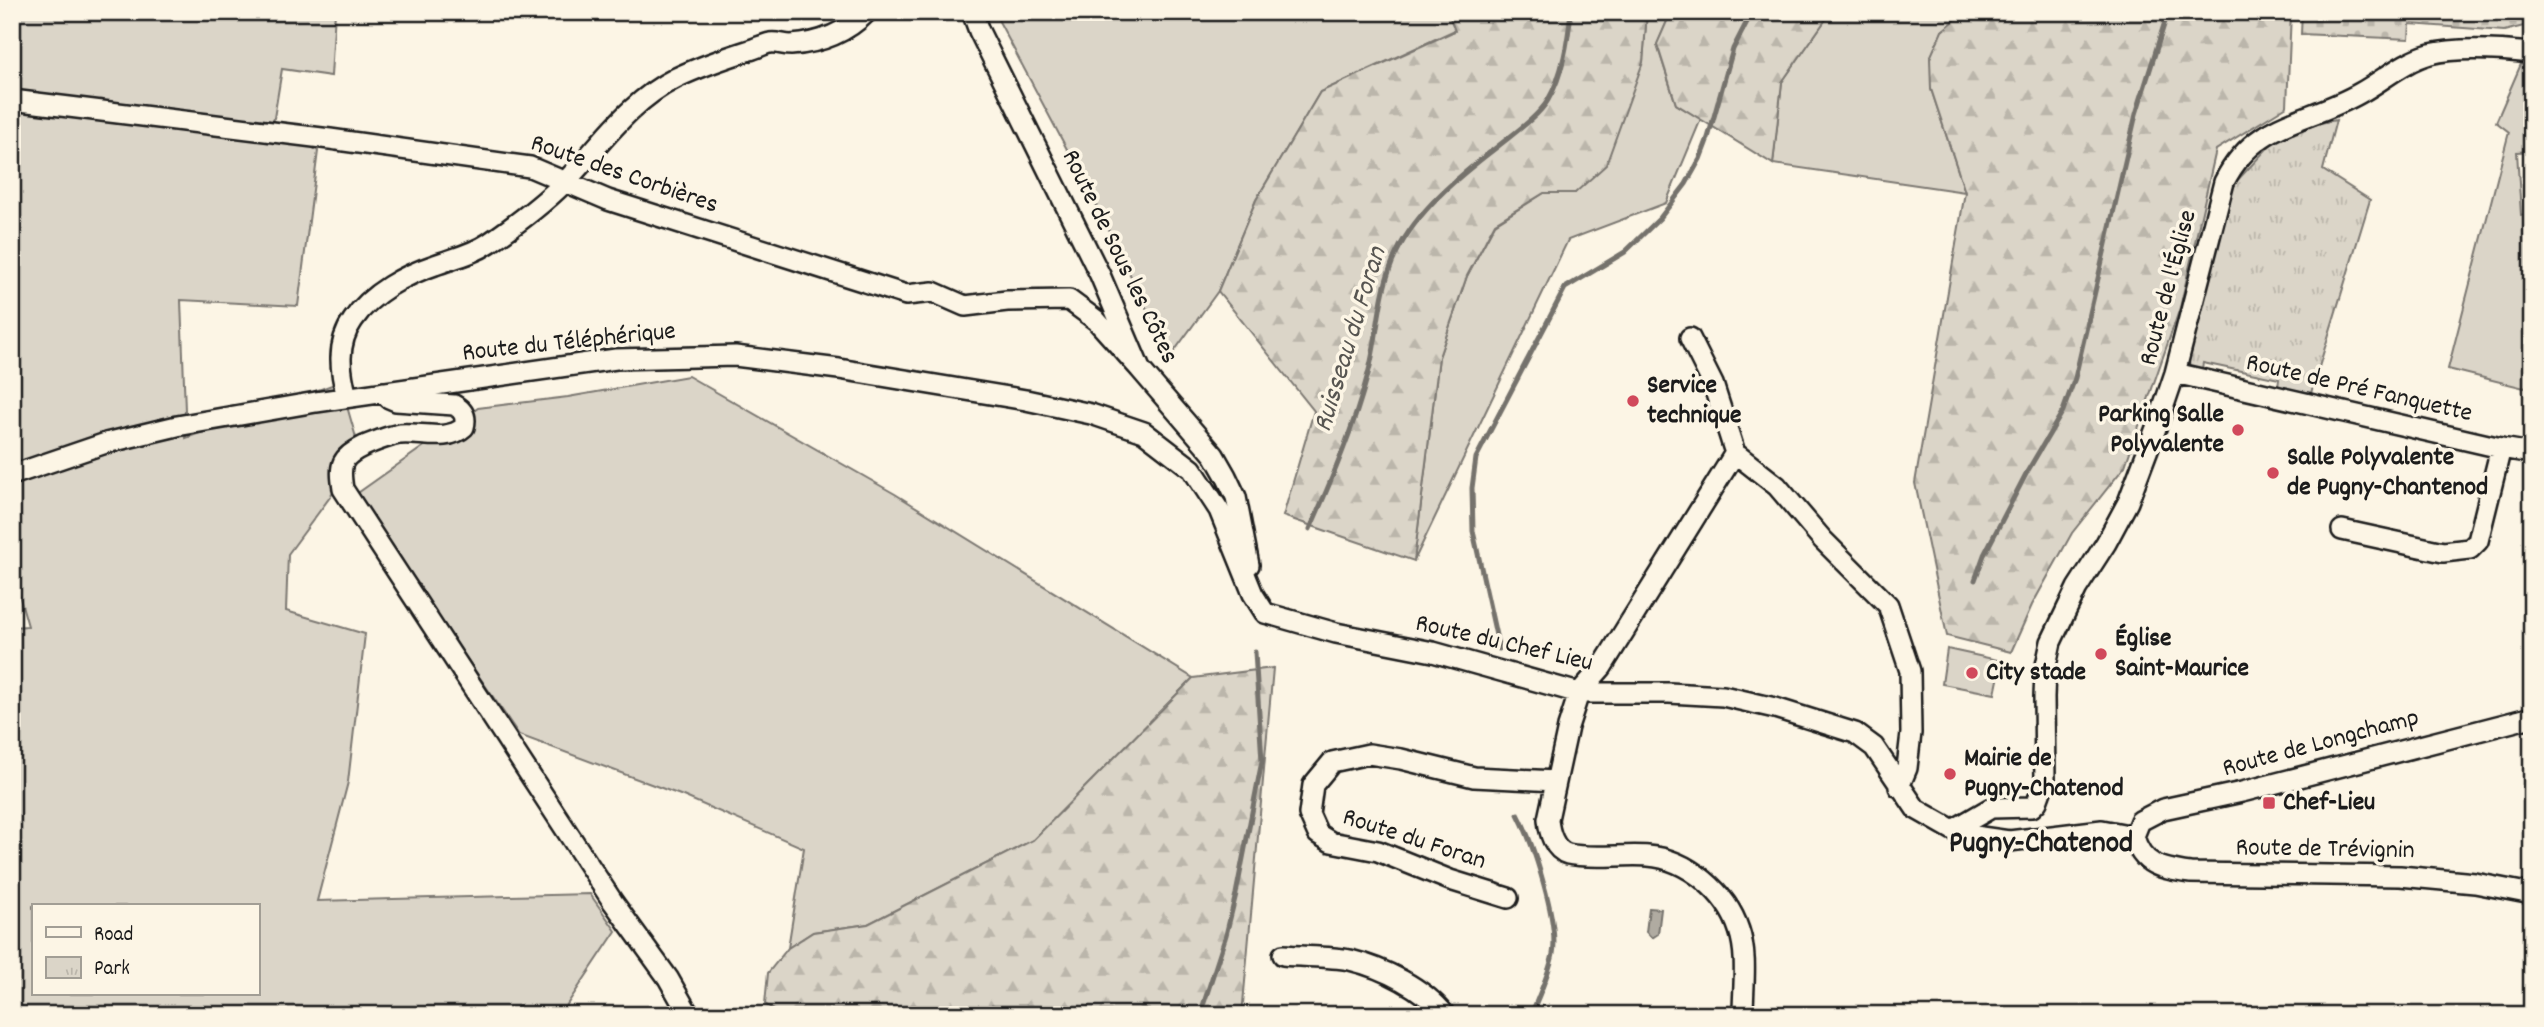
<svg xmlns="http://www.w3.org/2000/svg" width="2544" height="1027" viewBox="0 0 2544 1027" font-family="Dekko,sans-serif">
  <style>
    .grass { fill: #dbd5c8; stroke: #7c7872; stroke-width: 2; fill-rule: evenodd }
    .forest { fill: url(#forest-firs); stroke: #7c7872; stroke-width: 2 }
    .cemetery { fill: url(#cemetery-stones); stroke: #7c7872; stroke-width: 2 }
    .park { fill: url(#park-tufts); stroke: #7c7872; stroke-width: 2 }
    .water { fill: #b0aba1; stroke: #75726c; stroke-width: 2 }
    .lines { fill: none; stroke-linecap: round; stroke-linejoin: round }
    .stream { stroke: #75726c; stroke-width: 5 }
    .minor-casing { stroke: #1c1c1c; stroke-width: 24 }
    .minor { stroke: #fcf5e5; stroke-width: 19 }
    .poi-dot { fill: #d1495b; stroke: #fcf5e5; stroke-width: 2.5 }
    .labels { text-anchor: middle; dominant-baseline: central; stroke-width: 7; stroke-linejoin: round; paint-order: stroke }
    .street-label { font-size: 26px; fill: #1c1c1c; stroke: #fcf5e5 }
    .poi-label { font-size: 26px; font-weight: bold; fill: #1c1c1c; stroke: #fcf5e5; text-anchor: start }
    .water-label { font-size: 28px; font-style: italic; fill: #575551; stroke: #fcf5e5 }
    .quarter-label { font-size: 30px; font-weight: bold; fill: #1c1c1c; stroke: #fcf5e5 }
  </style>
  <defs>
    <pattern id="forest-firs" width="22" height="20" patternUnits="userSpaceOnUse" patternTransform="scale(1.75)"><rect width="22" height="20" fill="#dbd5c8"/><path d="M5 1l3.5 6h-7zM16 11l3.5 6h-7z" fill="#bbb6ab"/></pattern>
    <pattern id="cemetery-stones" width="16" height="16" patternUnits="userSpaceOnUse" patternTransform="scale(1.75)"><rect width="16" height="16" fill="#dbd5c8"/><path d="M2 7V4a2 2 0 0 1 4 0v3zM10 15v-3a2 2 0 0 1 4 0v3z" fill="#bbb6ab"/></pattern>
    <pattern id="park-tufts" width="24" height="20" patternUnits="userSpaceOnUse" patternTransform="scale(1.75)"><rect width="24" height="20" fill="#dbd5c8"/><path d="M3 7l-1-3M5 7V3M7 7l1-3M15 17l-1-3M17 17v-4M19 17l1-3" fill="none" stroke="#bbb6ab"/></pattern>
  </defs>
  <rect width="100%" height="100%" fill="#fcf5e5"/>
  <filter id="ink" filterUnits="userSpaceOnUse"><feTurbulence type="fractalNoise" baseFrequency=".0143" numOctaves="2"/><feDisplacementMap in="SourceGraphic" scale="14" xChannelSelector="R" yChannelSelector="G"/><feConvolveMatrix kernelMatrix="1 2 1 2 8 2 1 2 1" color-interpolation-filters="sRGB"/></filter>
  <g filter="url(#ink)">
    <path class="grass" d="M12 12H335L331 76 282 69 273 124 318 151 298 306 181 300 186 438 340 382 361 455 288 554 286 611 365 634 348 782 317 901 590 894 616 931 560 1015H12V627L28 626 12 570ZM33 906H257V994H33Z
      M994 12H1448L1455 30 1320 92 1256 200 1218 291 1170 357 1094 200Z
      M1647 12H1671L1657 45 1676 104 1701 119 1666 203 1568 240 1414 561 1439 357 1467 276 1495 224 1544 193H1575L1643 62Z
      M1831 12H1965L1942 31 1931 89 1965 192 1773 164 1782 82Z
      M2532 63V151L2517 152 2521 215 2532 214V333C2527 344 2532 369 2532 383L2524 388 2448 369 2509 132 2496 122 2521 64Z
      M688 376 895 494 1193 678 1033 840 868 924 813 932 788 948 804 848 683 796 519 735 355 495 478 408 568 397Z
      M1947 649 2002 661 1995 694 1942 684Z"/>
    <path class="forest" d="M1448 12H1647L1643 62 1606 165 1575 193H1544L1495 223 1467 276 1439 357 1414 561 1283 516 1314 411 1218 291 1256 200 1320 92 1455 31Z
      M1671 12H1831L1782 82 1773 164 1676 104 1657 44Z
      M1965 12H2291L2287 106 2216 150 2180 308 2125 466 2072 533 2032 605 2011 652 1947 636 1915 483 1965 192 1931 89 1930 58 1942 31Z
      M1273 668 1242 1015H782L765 1004 768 973 788 948 813 932 868 924 1033 840 1193 678Z"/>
    <path class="cemetery" d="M2302 12H2532V24L2504 31 2410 24 2409 39 2301 34Z"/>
    <path class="park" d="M2336 120 2323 170 2370 200 2311 393 2278 387 2279 379 2203 363 2201 374 2190 372 2189 360 2232 186 2276 139 2320 123Z"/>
    <path class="water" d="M1649 908 1661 909 1658 934 1652 938 1646 932Z"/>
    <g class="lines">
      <path class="stream" d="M1310 529C1332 479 1354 427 1368 374 1379 335 1378 291 1396 254 1417 210 1459 176 1497 147 1513 134 1539 116 1548 100 1563 75 1568 40 1571 12
        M1975 580 1984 555 2027 472 2063 411 2075 378 2136 114 2168 12
        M1499 649 1473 531 1472 488 1476 458 1565 288 1625 252 1660 218 1686 184 1700 159 1708 138 1733 49 1752 12
        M1518 814C1533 843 1559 922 1553 954 1549 974 1539 995 1531 1015
        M1200 1015 1226 935 1236 894 1262 761 1255 652"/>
      <g class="minor-casing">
        <path id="minor" d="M972 12 979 31 1100 275 1140 369 1214 455 1226 476 1236 497 1249 565
          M12 100 330 139 530 167 608 200 906 295 933 292 965 306 1007 301 1069 300 1096 320 1140 369
          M1690 338 1713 384 1735 453
          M2175 373 2501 448 2532 453
          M383 392 389 398 396 401 454 405C463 410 467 416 464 427 448 442 420 432 400 434 388 436 376 441 364 446 341 457 339 464 343 489L613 902 668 978 689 1015
          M347 397C340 371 336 344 353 320 371 293 405 275 435 265 454 258 473 254 489 243 515 225 542 205 564 183 600 146 628 102 676 78 699 67 725 58 750 50 757 48 764 44 770 43 777 42 784 45 791 45 821 43 846 33 867 12
          M12 475 106 443 177 426 316 402 616 359 735 356 839 369 1026 400 1091 414 1144 432 1192 469 1219 510 1253 594 1265 613 1336 633 1433 652 1579 693H1669L1723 696 1775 708 1855 733 1874 747 1916 809 1953 830 1981 837 2009 841 2102 830 2134 836
          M2342 530 2443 552 2470 549 2478 541 2501 448
          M1953 830 1991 808 2032 807 2037 802 2045 780 2044 697 2045 670 2051 642 2077 588 2106 543 2128 502 2159 420 2175 373 2224 182C2256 119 2306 124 2360 93 2382 81 2404 61 2430 54 2457 47 2503 50 2532 53
          M2134 836 2140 821 2163 809 2242 792 2532 717
          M2134 836C2141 866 2163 869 2190 873L2400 876 2475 883 2532 894
          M1508 898 1450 880 1378 851 1331 842 1318 834 1309 814 1313 785 1332 762 1369 754 1401 759 1474 777 1556 781
          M1283 955C1305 957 1329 956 1350 960 1383 968 1424 988 1445 1015
          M1743 1015C1743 987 1748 956 1739 930 1727 893 1688 859 1648 856 1627 854 1587 859 1568 854 1554 850 1549 832 1548 819L1568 727 1579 693 1602 667 1735 453 1777 486 1823 540 1888 605 1910 671 1911 733 1907 768 1899 787"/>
      </g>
      <use href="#minor" class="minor"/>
    </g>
  </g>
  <g class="poi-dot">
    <circle cx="1633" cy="401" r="7"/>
    <circle cx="2238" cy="430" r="7"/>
    <circle cx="2273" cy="473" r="7"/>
    <circle cx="2101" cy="654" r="7"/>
    <circle cx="1972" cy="673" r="7"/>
    <circle cx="1950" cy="774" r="7"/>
    <rect x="2262" y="796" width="14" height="14" rx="3.5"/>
  </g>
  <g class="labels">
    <g class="street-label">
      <text transform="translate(624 175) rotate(19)">Route des Corbières</text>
      <text transform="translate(1119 257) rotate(64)">Route de Sous les Côtes</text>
      <text transform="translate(2169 288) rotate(-75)">Route de l'Église</text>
      <text transform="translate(569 343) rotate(-6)">Route du Téléphérique</text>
      <text transform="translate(2359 389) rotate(13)">Route de Pré Fanquette</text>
      <text transform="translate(1504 644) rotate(13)">Route du Chef Lieu</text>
      <text transform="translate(2321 744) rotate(-15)">Route de Longchamp</text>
      <text transform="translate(1414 840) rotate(18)">Route du Foran</text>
      <text transform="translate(2325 850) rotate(1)">Route de Trévignin</text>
    </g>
    <g class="poi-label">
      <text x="1647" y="386">Service<tspan x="1647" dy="30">technique</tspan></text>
      <text x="2224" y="415" text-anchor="end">Parking Salle<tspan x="2224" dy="30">Polyvalente</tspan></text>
      <text x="2287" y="458">Salle Polyvalente<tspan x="2287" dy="30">de Pugny-Chantenod</tspan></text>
      <text x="2115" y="639">Église<tspan x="2115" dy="30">Saint-Maurice</tspan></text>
      <text x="1986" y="673">City stade</text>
      <text x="1964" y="759">Mairie de<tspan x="1964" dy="30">Pugny-Chatenod</tspan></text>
      <text x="2283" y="803">Chef-Lieu</text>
    </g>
    <g class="water-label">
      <text transform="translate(1352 340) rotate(-73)">Ruisseau du Foran</text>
    </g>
    <g class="quarter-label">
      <text x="2041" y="845">Pugny-Chatenod</text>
    </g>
  </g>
  <rect width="2544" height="1027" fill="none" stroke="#fcf5e5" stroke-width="42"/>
  <rect x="21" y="21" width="2502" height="985" fill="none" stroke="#1c1c1c" stroke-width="2.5" filter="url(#ink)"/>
  <rect x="32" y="904" width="228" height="91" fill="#fcf5e5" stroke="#a29e95" stroke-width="2"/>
  <rect x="46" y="927" width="35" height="10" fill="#fcf5e5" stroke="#a29e95" stroke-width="2"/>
  <text x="94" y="940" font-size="21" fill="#1c1c1c">Road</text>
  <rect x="46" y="957" width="35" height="21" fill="url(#park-tufts)" stroke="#a29e95" stroke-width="2"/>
  <text x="94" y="974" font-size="21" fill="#1c1c1c">Park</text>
</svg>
